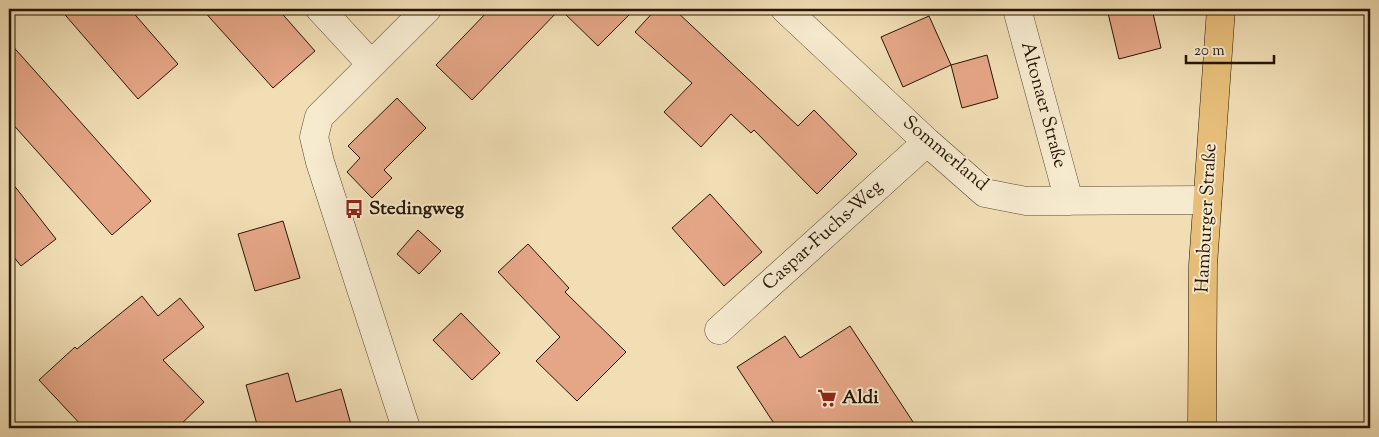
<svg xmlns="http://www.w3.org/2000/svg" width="1379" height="437" viewBox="0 0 1379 437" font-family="'Sorts Mill Goudy',serif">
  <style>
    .building { fill: #e5a687; stroke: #261503 }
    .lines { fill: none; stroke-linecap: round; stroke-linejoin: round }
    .minor-casing { stroke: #594730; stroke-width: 29 }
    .major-casing { stroke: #261503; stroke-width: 29 }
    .minor { stroke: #f6eacf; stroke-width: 28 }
    .major { stroke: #e8bf7a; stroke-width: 28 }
    .labels { text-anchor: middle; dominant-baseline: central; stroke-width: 4; stroke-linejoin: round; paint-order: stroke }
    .street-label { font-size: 19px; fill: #261503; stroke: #f6eacf }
    .poi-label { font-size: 19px; font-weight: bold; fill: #261503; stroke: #f6eacf; text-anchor: start }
  </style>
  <rect width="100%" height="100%" fill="#f1deb5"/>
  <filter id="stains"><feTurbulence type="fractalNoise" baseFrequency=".004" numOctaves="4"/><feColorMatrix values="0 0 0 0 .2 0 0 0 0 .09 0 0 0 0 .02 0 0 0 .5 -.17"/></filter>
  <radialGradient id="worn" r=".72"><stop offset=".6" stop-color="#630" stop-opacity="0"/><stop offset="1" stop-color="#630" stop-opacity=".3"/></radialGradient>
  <path class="building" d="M60 9H130L178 64 138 99Z
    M202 9H278L315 51 273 88Z
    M490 9H560L472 100 436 65Z
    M560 9H635L598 46Z
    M656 9H674L798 126 814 110 857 154 817 194 754 130 751 133 731 114 701 147 664 112 692 83 635 32Z
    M1107 9H1152L1161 48 1119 59Z
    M929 16 951 65 903 87 881 37Z
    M9 42 151 201 112 235 9 120Z
    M987 55 998 98 962 108 951 65Z
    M397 98 426 128 384 170 392 178 372 198 347 172 360 158 348 146Z
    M9 179 56 239 21 266 9 251Z
    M710 194 762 252 724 286 672 228Z
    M283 221 300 278 255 291 238 234Z
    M418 230 441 251 419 274 397 254Z
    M528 244 569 288 565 292 626 352 577 401 536 361 560 337 498 272Z
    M142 296 158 316 180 298 204 327 163 360 204 402 177 428H84L39 380 75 347 77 349Z
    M461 313 500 353 472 380 433 340Z
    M850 326 917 428H777L737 367 785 336 800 358Z
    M288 373 296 402 341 389 352 428H258L246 385Z"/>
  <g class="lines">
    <g class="minor-casing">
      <path id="minor" d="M320 9 371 64
        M785 9 927 142 985 193 1026 201 1207 200
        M1017 9 1069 201
        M719 330 927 142
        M406 428 320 162 314 137 319 117 427 9"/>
    </g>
    <g class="major-casing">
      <path id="major" d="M1202 428 1203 265 1221 9"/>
    </g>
    <use href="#minor" class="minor"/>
    <use href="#major" class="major"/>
  </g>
  <defs>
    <g id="bus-bare" transform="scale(1.5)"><path d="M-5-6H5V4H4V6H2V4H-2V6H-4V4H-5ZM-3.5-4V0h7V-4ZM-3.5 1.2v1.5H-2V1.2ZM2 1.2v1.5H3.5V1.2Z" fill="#8f2418" stroke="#f6eacf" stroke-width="2.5" paint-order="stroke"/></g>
    <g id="supermarket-bare" transform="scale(1.5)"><path d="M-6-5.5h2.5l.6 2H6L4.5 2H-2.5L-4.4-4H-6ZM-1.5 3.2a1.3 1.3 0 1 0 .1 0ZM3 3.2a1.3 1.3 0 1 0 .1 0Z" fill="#8f2418" stroke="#f6eacf" stroke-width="2.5" paint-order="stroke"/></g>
  </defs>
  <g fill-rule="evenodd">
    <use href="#bus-bare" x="354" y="209"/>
    <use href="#supermarket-bare" x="827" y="398"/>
  </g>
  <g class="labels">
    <g class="street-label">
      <text transform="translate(1043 105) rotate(75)">Altonaer Straße</text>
      <text transform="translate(945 154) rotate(40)">Sommerland</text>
      <text transform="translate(1207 218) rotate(-87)">Hamburger Straße</text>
      <text transform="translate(823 236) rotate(-42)">Caspar-Fuchs-Weg</text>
    </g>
    <g class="poi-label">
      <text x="369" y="209">Stedingweg</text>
      <text x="842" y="398">Aldi</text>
    </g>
  </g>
  <rect width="1379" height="437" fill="none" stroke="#f1deb5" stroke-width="30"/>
  <rect x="10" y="10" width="1359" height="417" fill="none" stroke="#261503" stroke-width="2.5"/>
  <rect x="15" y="15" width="1349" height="407" fill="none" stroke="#261503"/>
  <path d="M1186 55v8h88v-8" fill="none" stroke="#261503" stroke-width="2.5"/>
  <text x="1194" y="55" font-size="15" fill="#261503" stroke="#f6eacf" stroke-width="4" paint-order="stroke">20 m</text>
  <rect width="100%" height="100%" filter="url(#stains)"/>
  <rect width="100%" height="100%" fill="url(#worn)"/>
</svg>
